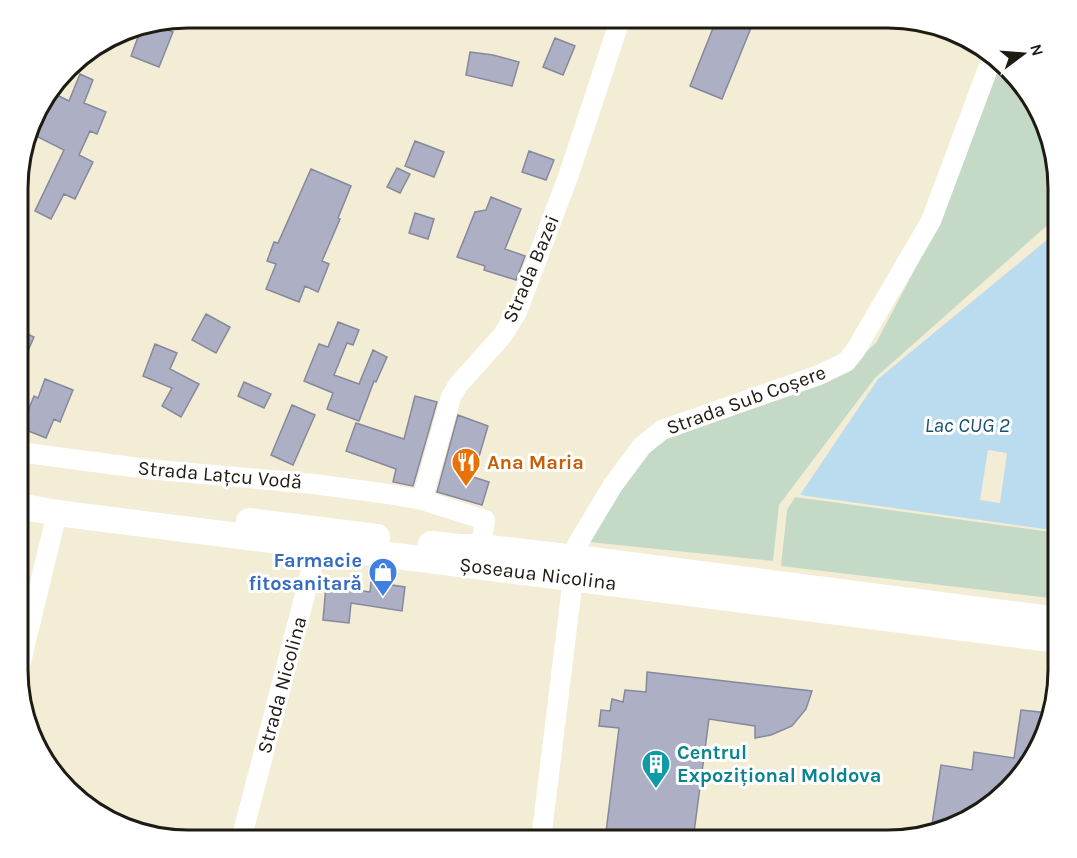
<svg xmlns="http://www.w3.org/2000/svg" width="1077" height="858" viewBox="0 0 1077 858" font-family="Karla,sans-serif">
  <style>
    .green { fill: #c4dac7 }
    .water { fill: #bbdbee }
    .pier { fill: #f3edd6 }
    .building { fill: #adafc4; stroke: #86889c; stroke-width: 1.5 }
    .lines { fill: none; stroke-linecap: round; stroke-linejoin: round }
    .minor { stroke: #fff; stroke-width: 20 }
    .major { stroke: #fff; stroke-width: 26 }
    .labels { text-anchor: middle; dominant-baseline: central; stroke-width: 6; stroke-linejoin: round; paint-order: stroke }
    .street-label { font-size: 20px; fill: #1e1b13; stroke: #fff }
    .food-label { font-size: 20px; font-weight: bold; fill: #c56008; stroke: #fff; text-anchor: start }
    .shop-label { font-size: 20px; font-weight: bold; fill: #366cbe; stroke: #fff; text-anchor: end }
    .culture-label { font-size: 20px; font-weight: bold; fill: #0d838f; stroke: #fff; text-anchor: start }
    .water-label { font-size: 21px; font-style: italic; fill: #18506c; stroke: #fff }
    .rim { fill: none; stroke: #1e1b13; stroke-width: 3 }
  </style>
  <rect width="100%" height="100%" fill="#f3edd6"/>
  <path class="green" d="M1001 61 1042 114 1059 188V215L875 378 779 505 773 561 589 542 628 480 660 439 846 370 876 343 933 235Z
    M795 497 1059 533V599L781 566 787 510Z"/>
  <path class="water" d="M1059 230V531L800 495 878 379Z"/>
  <path class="pier" d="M988 450 1007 453 1000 503 980 500Z"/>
  <path class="building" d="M717 18H755L722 99 690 86Z
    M152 24 173 32 159 67 131 56 142 26Z
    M555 38 575 46 563 75 543 67Z
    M470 52 493 55 519 62 512 86 466 75Z
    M80 74 93 80 84 103 106 112 97 134 90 131 79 155 93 162 75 199 64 194 51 219 35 211 64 150 34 135 55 94 69 101Z
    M415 141 444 152 434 177 405 166Z
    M529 151 554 160 546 180 522 172Z
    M397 168 410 174 400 193 387 187Z
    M311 169 351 186 338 218 340 219 322 261 329 264 318 292 305 286 299 302 266 289 276 264 267 261 274 242 278 243Z
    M491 197 521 209 505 249 525 256 516 280 484 270 485 266 457 257 475 212 486 210Z
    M415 213 434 219 428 239 409 233Z
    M206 314 230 327 216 353 192 340Z
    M338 322 359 330 353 345 347 343 334 375 359 384 373 350 387 357 376 382 374 381 359 421 327 409 333 393 304 381 319 344 328 347Z
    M19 330 34 337 19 371Z
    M155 344 177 353 170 369 199 384 181 417 162 406 172 388 143 376Z
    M45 379 73 390 60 422 54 419 46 438 21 428 34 396 38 398Z
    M244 382 271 394 264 408 238 396Z
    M415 396 437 402 413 486 393 482 396 469 346 451 356 423 404 439Z
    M292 405 315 415 293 465 271 455Z
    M458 415 488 426 473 477 489 482 482 505 437 492Z
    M371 582 405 587 402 611 351 603 349 623 323 620 326 586 370 592Z
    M647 672 812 691 806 709 792 726 771 735 755 738V726L709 719 693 840H605L619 728 599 726 601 710 610 711 612 699 623 702 625 690 646 692Z
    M1021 710 1049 713 1046 736 1016 782 954 827 931 831 941 765 972 770 974 752 1014 758Z"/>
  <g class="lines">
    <path class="minor" d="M19 452 147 469 314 484 388 494 422 500 485 520 479 561
      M422 500 451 397 458 385 502 336 517 312 568 177 617 29 618 18
      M18 674 57 513
      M241 840 314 560 318 532
      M541 840 577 545 613 485 642 446 662 430 819 375 846 362 855 351 931 221 993 55"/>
    <path class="major" d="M19 506 57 513 1059 640
      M249 521 377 537
      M431 544 459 547H480L576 558 1059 620"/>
  </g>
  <defs>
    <g id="restaurant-pin" transform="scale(1.5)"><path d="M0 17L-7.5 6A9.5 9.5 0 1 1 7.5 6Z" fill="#e8710a" stroke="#fff"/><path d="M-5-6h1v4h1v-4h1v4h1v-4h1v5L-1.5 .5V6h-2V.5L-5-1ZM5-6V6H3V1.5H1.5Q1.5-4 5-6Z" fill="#fff"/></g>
    <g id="shop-pin" transform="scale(1.5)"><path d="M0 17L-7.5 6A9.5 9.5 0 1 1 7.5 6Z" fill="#3f7fe0" stroke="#fff"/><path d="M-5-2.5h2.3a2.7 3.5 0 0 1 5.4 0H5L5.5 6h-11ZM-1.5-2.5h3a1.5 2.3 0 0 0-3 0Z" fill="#fff"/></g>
    <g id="building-pin" transform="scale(1.5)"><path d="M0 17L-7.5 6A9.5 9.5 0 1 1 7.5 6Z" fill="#0f9aa8" stroke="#fff"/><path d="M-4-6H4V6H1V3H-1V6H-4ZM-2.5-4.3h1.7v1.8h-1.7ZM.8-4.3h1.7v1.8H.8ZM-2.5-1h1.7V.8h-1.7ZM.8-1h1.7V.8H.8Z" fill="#fff"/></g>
  </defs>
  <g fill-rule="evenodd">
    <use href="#restaurant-pin" x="466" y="462"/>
    <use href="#shop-pin" x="383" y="572"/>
    <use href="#building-pin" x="656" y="764"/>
  </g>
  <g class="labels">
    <g class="street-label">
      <text transform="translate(531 269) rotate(-67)">Strada Bazei</text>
      <text transform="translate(746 400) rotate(-20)">Strada Sub Coșere</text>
      <text transform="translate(220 475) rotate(5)">Strada Lațcu Vodă</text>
      <text transform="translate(538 574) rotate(7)">Șoseaua Nicolina</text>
      <text transform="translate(282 685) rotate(-75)">Strada Nicolina</text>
    </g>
    <g class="food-label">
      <text x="487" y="462">Ana Maria</text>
    </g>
    <g class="shop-label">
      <text x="362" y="560">Farmacie<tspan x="362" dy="23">fitosanitară</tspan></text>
    </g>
    <g class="culture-label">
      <text x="677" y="752">Centrul<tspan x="677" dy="23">Expozițional Moldova</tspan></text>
    </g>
    <g class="water-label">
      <text x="967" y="425">Lac CUG 2</text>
    </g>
  </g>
  <path d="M0 0H1077V858H0ZM188 28H888A160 160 0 0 1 1048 188V670A160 160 0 0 1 888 830H188A160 160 0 0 1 28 670V188A160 160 0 0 1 188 28Z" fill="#fff" fill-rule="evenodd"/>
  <path class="rim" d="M188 28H888A160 160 0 0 1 1048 188V670A160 160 0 0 1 888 830H188A160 160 0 0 1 28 670V188A160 160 0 0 1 188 28Z"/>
  <g transform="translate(1023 54) rotate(74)" stroke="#ffffff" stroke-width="4.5" paint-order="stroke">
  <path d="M0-4.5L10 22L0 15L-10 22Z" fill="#1e1b13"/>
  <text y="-9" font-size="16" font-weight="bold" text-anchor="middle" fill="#1e1b13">N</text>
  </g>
</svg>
